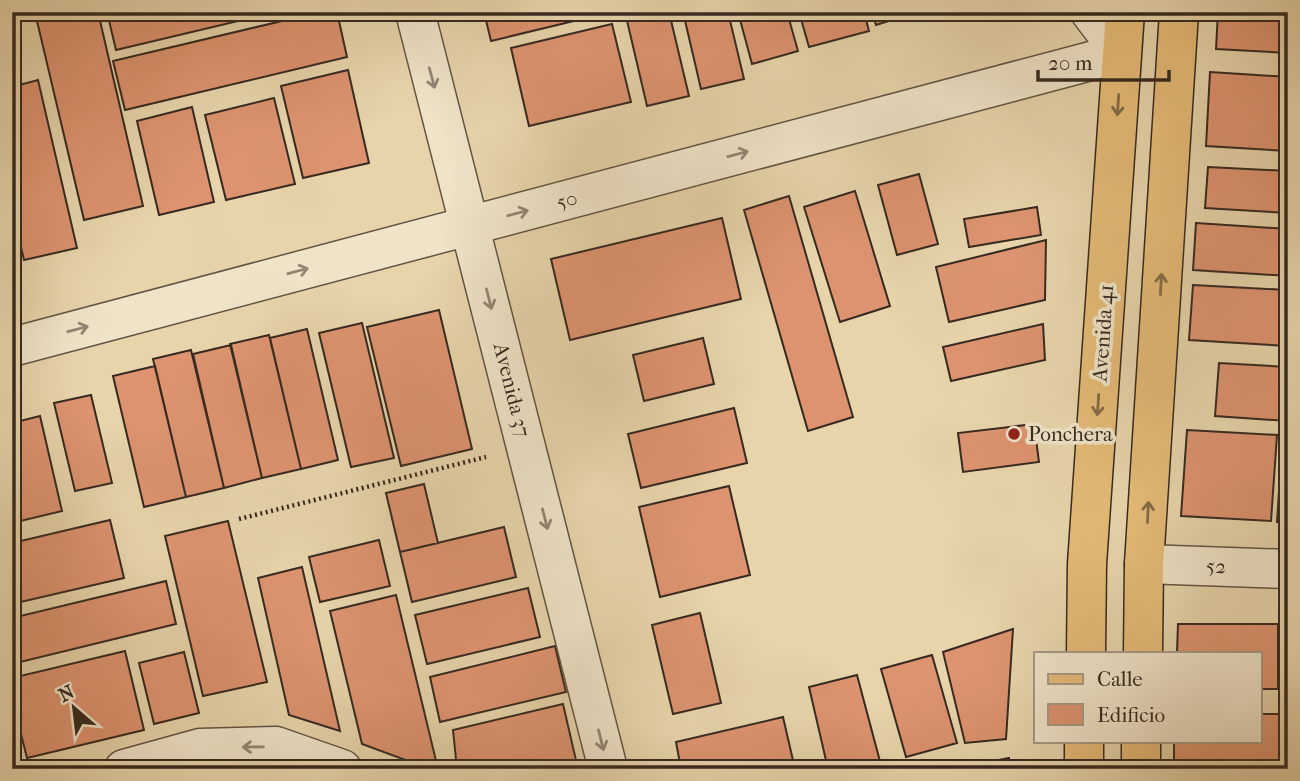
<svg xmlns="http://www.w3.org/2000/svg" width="1300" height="781" viewBox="0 0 1300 781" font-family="'IM FELL French Canon',serif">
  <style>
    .building { fill: #dd9370; stroke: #362a20; stroke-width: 2 }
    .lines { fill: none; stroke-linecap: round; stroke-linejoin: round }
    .minor-casing { stroke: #625443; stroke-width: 41 }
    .primary-casing { stroke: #362a20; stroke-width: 41 }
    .path { stroke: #362a20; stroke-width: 4.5; stroke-dasharray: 2 3.5; stroke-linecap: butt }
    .minor { stroke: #efe3c8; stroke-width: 38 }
    .primary { stroke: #e4ba76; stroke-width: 38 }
    .oneway { stroke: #928674 }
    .oneway2 { stroke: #846b47 }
    .poi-dot { fill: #8f2418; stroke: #efe3c8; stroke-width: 2.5 }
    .labels { text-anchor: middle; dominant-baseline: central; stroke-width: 7; stroke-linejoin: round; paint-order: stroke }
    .street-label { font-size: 21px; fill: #362a20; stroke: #efe3c8 }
    .poi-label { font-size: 21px; fill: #362a20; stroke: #efe3c8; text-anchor: start }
  </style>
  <rect width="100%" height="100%" fill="#e7d4ab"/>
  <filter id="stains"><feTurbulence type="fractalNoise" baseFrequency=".00286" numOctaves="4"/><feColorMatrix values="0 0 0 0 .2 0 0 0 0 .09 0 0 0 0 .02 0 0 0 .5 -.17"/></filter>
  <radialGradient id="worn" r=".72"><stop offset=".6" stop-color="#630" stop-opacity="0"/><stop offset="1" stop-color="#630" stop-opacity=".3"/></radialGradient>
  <path class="building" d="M75 12H98L143 206 84 220 37 21Z
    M107 12H276L116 50Z
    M320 12H337L347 57 125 110 113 61Z
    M484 12H607V13L491 41Z
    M625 12H669L689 96 647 106Z
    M683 12H728L744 79 701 89Z
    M738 12H787L798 51 752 64Z
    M799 12H864L869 31 809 47Z
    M872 12H918L876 25Z
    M1218 12H1288V53L1216 49Z
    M612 24 631 102 529 126 511 48Z
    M348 70 369 163 303 178 281 86Z
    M1210 72 1288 77V151L1206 146Z
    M38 80 77 248 24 260 12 209V87Z
    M274 98 295 184 226 200 205 115Z
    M192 107 214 202 159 215 137 121Z
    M1208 167 1288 171V213L1205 208Z
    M919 174 938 244 897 255 878 185Z
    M855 191 890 306 840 322 804 207Z
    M789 196 853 417 808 431 744 210Z
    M1037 207 1041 235 969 247 964 219Z
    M722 218 741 299 570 340 551 259Z
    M1196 223 1288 229V276L1193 270Z
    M1046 240 1045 300 949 322 936 267Z
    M1193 285 1288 290V346L1189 340Z
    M439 310 472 449 401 466 367 327Z
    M362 323 394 458 351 467 319 333Z
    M1043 324 1045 360 951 381 943 347Z
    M307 329 338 460 301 469 270 338Z
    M269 335 301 469 262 478 230 344Z
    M703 338 714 384 644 401 633 355Z
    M231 345 262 478 224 488 193 354Z
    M191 350 224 488 186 497 153 359Z
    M1219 363 1288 367V421L1215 416Z
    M155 366 186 497 144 507 113 376Z
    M91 395 112 483 75 491 54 403Z
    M734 408 747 463 641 488 628 434Z
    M40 416 62 511 12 523V423Z
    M1034 424 1039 462 963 472 958 433Z
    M1187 430 1277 435 1271 521 1181 516Z
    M1282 444 1288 445V523L1277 522Z
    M424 484 438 543 400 552 386 493Z
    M729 486 750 575 660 597 639 507Z
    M110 520 124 578 12 604V543Z
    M228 521 267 682 203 696 165 536Z
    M504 527 516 577 412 602 400 552Z
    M379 540 390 586 320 602 309 557Z
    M302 567 340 731 289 715 258 578Z
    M166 581 176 624 12 664V618Z
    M528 588 540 637 427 664 415 615Z
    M396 595 438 769H430L362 744 330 611Z
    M700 613 721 703 673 714 652 625Z
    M1178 624H1278V689H1260V653H1177Z
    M1013 629 1006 739 965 743 943 652Z
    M555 646 566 692 440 722 430 677Z
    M125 651 144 730 27 758 12 698V678Z
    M184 652 199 713 154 724 139 663Z
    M932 655 957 743 906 757 881 669Z
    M857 675 882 769H828L809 687Z
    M563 704 578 769H457L453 730Z
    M1260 714H1288V760H1174V741H1260Z
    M783 717 795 769H681L676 742Z
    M1009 758 1010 769H952Z"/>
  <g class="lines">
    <g class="minor-casing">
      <path id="minor" d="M415 12 608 769
        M12 347 1121 53 1090 12
        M1144 564 1288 569
        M124 769 200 748 276 746 342 769"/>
    </g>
    <g class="primary-casing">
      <path id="primary" d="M1086 653 1087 564 1125 12
        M1143 653 1144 564 1179 12
        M1084 769V741
        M1141 769V741"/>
    </g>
    <path class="path" d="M239 519 486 457"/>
    <use href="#minor" class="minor"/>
    <use href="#primary" class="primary"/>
  </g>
  <defs><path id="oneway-shaft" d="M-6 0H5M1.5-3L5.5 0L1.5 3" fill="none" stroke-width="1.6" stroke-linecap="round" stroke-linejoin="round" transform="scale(1.75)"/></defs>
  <g class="oneway">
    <use href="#oneway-shaft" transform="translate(432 78) rotate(75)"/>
    <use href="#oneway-shaft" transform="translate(738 154) rotate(-15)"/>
    <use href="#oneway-shaft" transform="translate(518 213) rotate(-15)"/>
    <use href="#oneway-shaft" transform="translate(298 271) rotate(-15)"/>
    <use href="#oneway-shaft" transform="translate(489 299) rotate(76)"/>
    <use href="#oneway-shaft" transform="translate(78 329) rotate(-15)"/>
    <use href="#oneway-shaft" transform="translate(545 519) rotate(76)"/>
    <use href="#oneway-shaft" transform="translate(601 740) rotate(76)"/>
    <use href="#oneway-shaft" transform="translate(253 747) rotate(179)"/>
  </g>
  <g class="oneway2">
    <use href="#oneway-shaft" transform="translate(1118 105) rotate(94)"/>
    <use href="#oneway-shaft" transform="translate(1161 284) rotate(-87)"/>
    <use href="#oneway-shaft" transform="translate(1098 405) rotate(94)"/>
    <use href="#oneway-shaft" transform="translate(1148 512) rotate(-87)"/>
  </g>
  <circle class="poi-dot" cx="1014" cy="434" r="7"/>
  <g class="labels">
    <g class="street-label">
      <text transform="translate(567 200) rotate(-15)">50</text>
      <text transform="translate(1103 333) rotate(-86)">Avenida 41</text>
      <text transform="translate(512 390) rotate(76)">Avenida 37</text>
      <text transform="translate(1216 566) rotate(2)">52</text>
    </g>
    <g class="poi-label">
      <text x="1028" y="434">Ponchera</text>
    </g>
  </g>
  <rect width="1300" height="781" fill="none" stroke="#e7d4ab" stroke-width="42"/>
  <rect x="14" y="14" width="1272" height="753" fill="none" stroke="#362a20" stroke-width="3.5"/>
  <rect x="21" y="21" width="1258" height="739" fill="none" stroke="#362a20" stroke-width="2"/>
  <rect x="1034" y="652" width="228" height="91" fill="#efe3c8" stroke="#a59985" stroke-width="2"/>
  <rect x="1048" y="674" width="35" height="10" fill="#e4ba76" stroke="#a59985" stroke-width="2"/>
  <text x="1097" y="686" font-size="21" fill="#362a20">Calle</text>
  <rect x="1048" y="704" width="35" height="21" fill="#dd9370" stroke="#a59985" stroke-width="2"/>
  <text x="1097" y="722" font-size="21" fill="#362a20">Edificio</text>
  <g transform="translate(74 708) rotate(332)" stroke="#efe3c8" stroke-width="5" paint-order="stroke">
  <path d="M0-5L12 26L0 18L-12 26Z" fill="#362a20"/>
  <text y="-10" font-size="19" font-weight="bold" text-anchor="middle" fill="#362a20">N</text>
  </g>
  <path d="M1038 70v10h131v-10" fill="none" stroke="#362a20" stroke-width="3.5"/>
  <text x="1048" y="70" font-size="21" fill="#362a20" stroke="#efe3c8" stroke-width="5" paint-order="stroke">20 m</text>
  <rect width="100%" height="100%" filter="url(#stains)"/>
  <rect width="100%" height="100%" fill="url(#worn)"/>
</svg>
